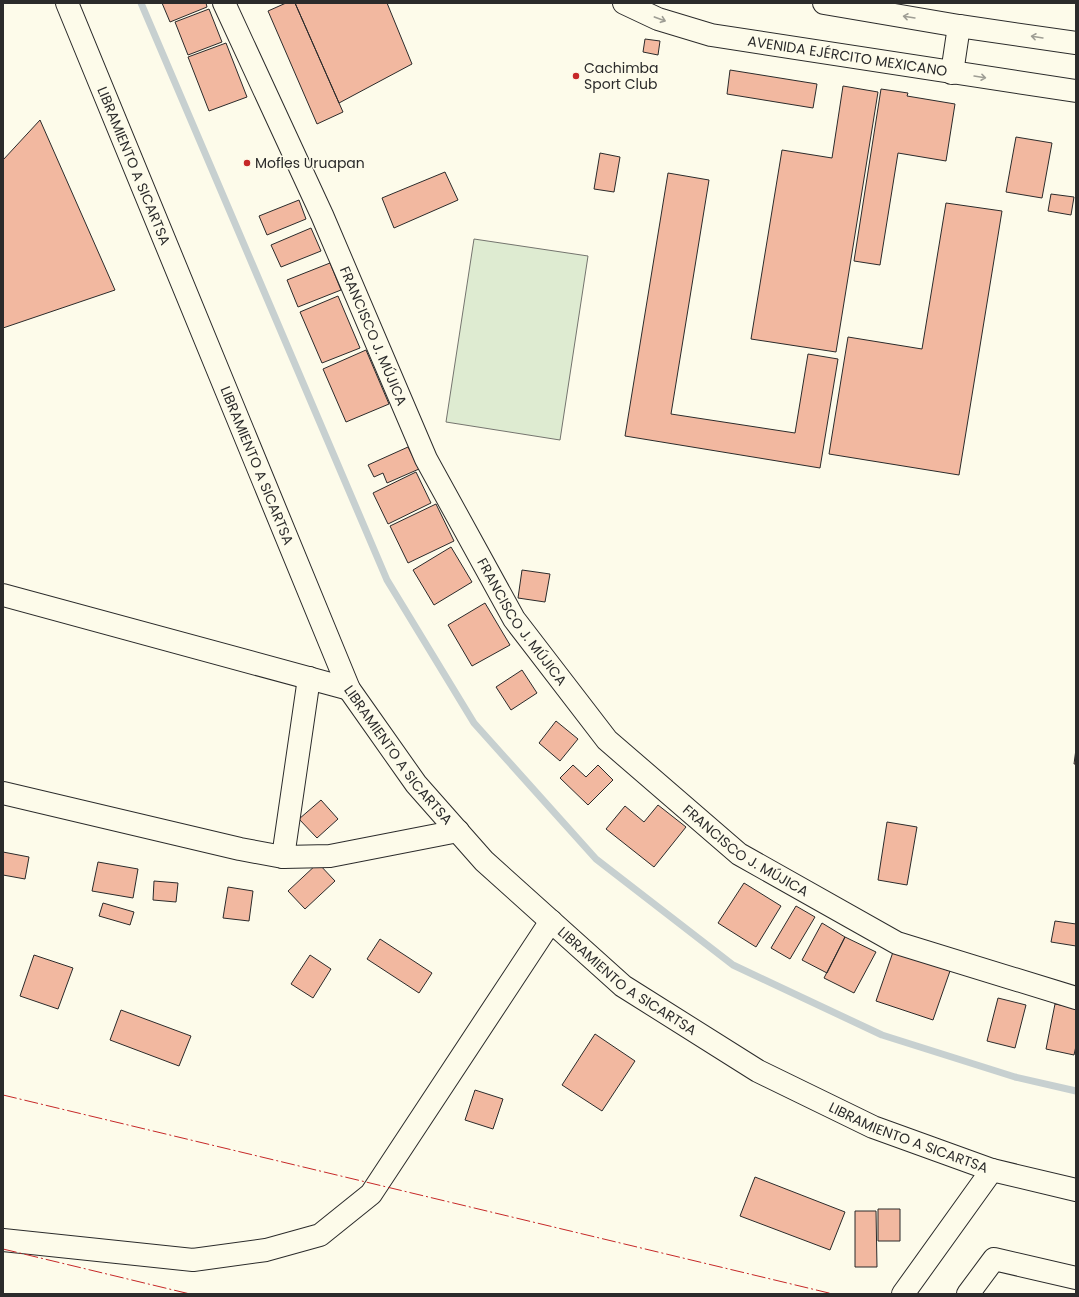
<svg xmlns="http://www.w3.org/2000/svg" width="1079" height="1297" viewBox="0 0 1079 1297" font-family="Poppins,sans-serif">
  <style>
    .green { fill: #deebd1; stroke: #74746e }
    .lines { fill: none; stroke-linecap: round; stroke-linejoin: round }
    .stream { stroke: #c7d0d0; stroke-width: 7 }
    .building { fill: #f2b8a0; stroke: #2b2b2b }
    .minor-casing { stroke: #2b2b2b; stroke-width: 24 }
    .major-casing { stroke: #2b2b2b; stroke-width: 24 }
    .minor { stroke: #fdfbea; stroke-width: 22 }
    .major { stroke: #fdfbea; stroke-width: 22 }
    .power { stroke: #c62828; stroke-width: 1; stroke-dasharray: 14 3 2 3; stroke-linecap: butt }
    .oneway { stroke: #9e9d94 }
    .poi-dot { fill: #c62828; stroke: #fdfbea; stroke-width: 1.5 }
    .labels { text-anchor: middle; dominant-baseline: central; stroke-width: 3; stroke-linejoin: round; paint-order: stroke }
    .street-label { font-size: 14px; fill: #2b2b2b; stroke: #fdfbea }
    .poi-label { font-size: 14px; fill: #2b2b2b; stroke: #fdfbea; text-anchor: start }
  </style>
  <rect width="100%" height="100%" fill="#fdfbea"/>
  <path class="green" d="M474 239 588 256 560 440 446 422Z"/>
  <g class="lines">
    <path class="stream" d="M141 3 387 580 474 723 596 859 733 965 882 1035 1015 1077 1076 1091"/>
  </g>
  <path class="building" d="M162 3H206L207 7 170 22Z
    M286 3H295L343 112 317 124 268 11Z
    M295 3H387L412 64 339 103Z
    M209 9 222 42 188 55 175 22Z
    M645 39 660 41 658 55 643 52Z
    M226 43 247 97 209 111 188 57Z
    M730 70 817 84 813 108 727 94Z
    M843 86 878 92 836 352 751 339 782 150 832 158Z
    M881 89 908 93 907 96 955 104 946 161 898 153 880 265 854 261Z
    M40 120 115 290 3 328V160Z
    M1016 137 1052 143 1042 198 1006 192Z
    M600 153 620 157 614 192 594 189Z
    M445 172 458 200 394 228 382 198Z
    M668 173 709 180 671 414 795 433 808 354 838 359 820 468 625 436Z
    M1051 194 1074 197 1071 215 1048 211Z
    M299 200 306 219 267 235 259 216Z
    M946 203 1002 211 959 475 829 454 848 337 922 349Z
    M311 228 321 251 281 267 271 245Z
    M330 263 341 290 298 307 287 280Z
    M338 296 360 348 322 363 300 312Z
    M366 350 389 404 346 422 323 369Z
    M408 447 419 469 387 483 383 473 374 477 368 465Z
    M416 472 431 503 388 524 373 493Z
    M436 504 454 541 408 563 390 526Z
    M451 547 472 582 434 605 413 570Z
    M522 570 550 574 545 602 518 598Z
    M485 603 510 645 472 666 448 625Z
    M522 670 537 693 511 710 496 687Z
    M556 721 578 739 560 761 539 743Z
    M1076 749V764H1074Z
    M573 765 586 777 598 765 613 780 588 805 560 778Z
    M321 800 338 819 317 838 299 819Z
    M658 805 686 827 654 867 606 829 625 806 644 822Z
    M887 822 917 827 907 885 878 880Z
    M3 852 29 857 25 879 3 875Z
    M98 862 138 869 133 898 92 891Z
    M318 863 335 881 305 909 288 891Z
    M154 881 178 883 176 902 153 900Z
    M744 883 781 906 756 947 718 923Z
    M228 887 253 891 249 921 223 918Z
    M103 903 134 912 130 925 99 916Z
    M796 906 815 917 790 959 771 948Z
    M1055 921 1076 924V946L1051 942Z
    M822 923 845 937 827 973 802 960Z
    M845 937 876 952 854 993 824 978Z
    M380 939 432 973 419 993 367 959Z
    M893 952 950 971 933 1020 876 1001Z
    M34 955 73 968 58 1009 20 996Z
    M310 955 331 969 313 998 291 984Z
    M998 998 1026 1005 1015 1048 987 1041Z
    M1055 1004 1076 1008V1046L1074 1055 1046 1049Z
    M121 1010 191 1036 179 1066 110 1040Z
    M595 1034 635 1061 602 1111 562 1085Z
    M475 1090 503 1099 493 1129 465 1120Z
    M755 1177 845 1212 830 1250 740 1216Z
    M878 1209H900V1241H878Z
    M855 1211H876L877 1267H855Z"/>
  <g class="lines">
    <g class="minor-casing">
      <g id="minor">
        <path id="s1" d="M224 3 322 215 426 459 514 619 607 740 739 854 897 943 1076 998"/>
        <path id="s2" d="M624 3 658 19 711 35 1076 91"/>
        <path d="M824 3 959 26 1076 43"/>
        <path d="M952 73 959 26"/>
        <path d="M3 595 349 689"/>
        <path d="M3 793 240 849 283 857 330 856 458 831"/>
        <path d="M283 857 309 678"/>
        <path d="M3 1240 193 1260 266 1250 320 1235 371 1194 551 921"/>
        <path d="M968 1294 994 1259 1076 1278"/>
      </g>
    </g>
    <g class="major-casing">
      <g id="major">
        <path id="s3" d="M67 3 349 689 416 784 484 861 623 986 758 1071 873 1127 992 1170 1076 1190"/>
        <path d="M903 1294 992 1170"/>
      </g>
    </g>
    <use href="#minor" class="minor"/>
    <use href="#major" class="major"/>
    <path class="power" d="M3 1095 833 1294
      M3 1249 190 1294"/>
  </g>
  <defs><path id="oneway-shaft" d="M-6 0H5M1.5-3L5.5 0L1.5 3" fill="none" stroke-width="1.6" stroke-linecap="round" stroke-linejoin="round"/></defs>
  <g class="oneway">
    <use href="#oneway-shaft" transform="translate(909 17) rotate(-171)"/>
    <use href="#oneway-shaft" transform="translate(660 19) rotate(20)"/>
    <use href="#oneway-shaft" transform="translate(1037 37) rotate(-171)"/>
    <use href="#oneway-shaft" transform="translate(980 77) rotate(9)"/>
  </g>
  <g class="poi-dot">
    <circle cx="576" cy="76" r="4"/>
    <circle cx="247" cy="163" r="4"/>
  </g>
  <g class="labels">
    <g class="street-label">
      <text stroke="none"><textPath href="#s2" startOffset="231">AVENIDA EJÉRCITO MEXICANO</textPath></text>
      <text stroke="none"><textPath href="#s3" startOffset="176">LIBRAMIENTO A SICARTSA</textPath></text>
      <text stroke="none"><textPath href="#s1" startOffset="365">FRANCISCO J. MÚJICA</textPath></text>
      <text stroke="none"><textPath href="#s3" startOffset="500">LIBRAMIENTO A SICARTSA</textPath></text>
      <text stroke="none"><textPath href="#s1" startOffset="688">FRANCISCO J. MÚJICA</textPath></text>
      <text stroke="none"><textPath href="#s3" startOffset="824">LIBRAMIENTO A SICARTSA</textPath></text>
      <text stroke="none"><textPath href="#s1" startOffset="1012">FRANCISCO J. MÚJICA</textPath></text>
      <text stroke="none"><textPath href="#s3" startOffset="1148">LIBRAMIENTO A SICARTSA</textPath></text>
      <text stroke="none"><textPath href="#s3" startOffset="1472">LIBRAMIENTO A SICARTSA</textPath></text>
    </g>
    <g class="poi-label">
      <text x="584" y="68">Cachimba<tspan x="584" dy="16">Sport Club</tspan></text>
      <text x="255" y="163">Mofles Uruapan</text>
    </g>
  </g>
  <rect width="1079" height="1297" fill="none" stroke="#2b2b2b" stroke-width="8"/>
</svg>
